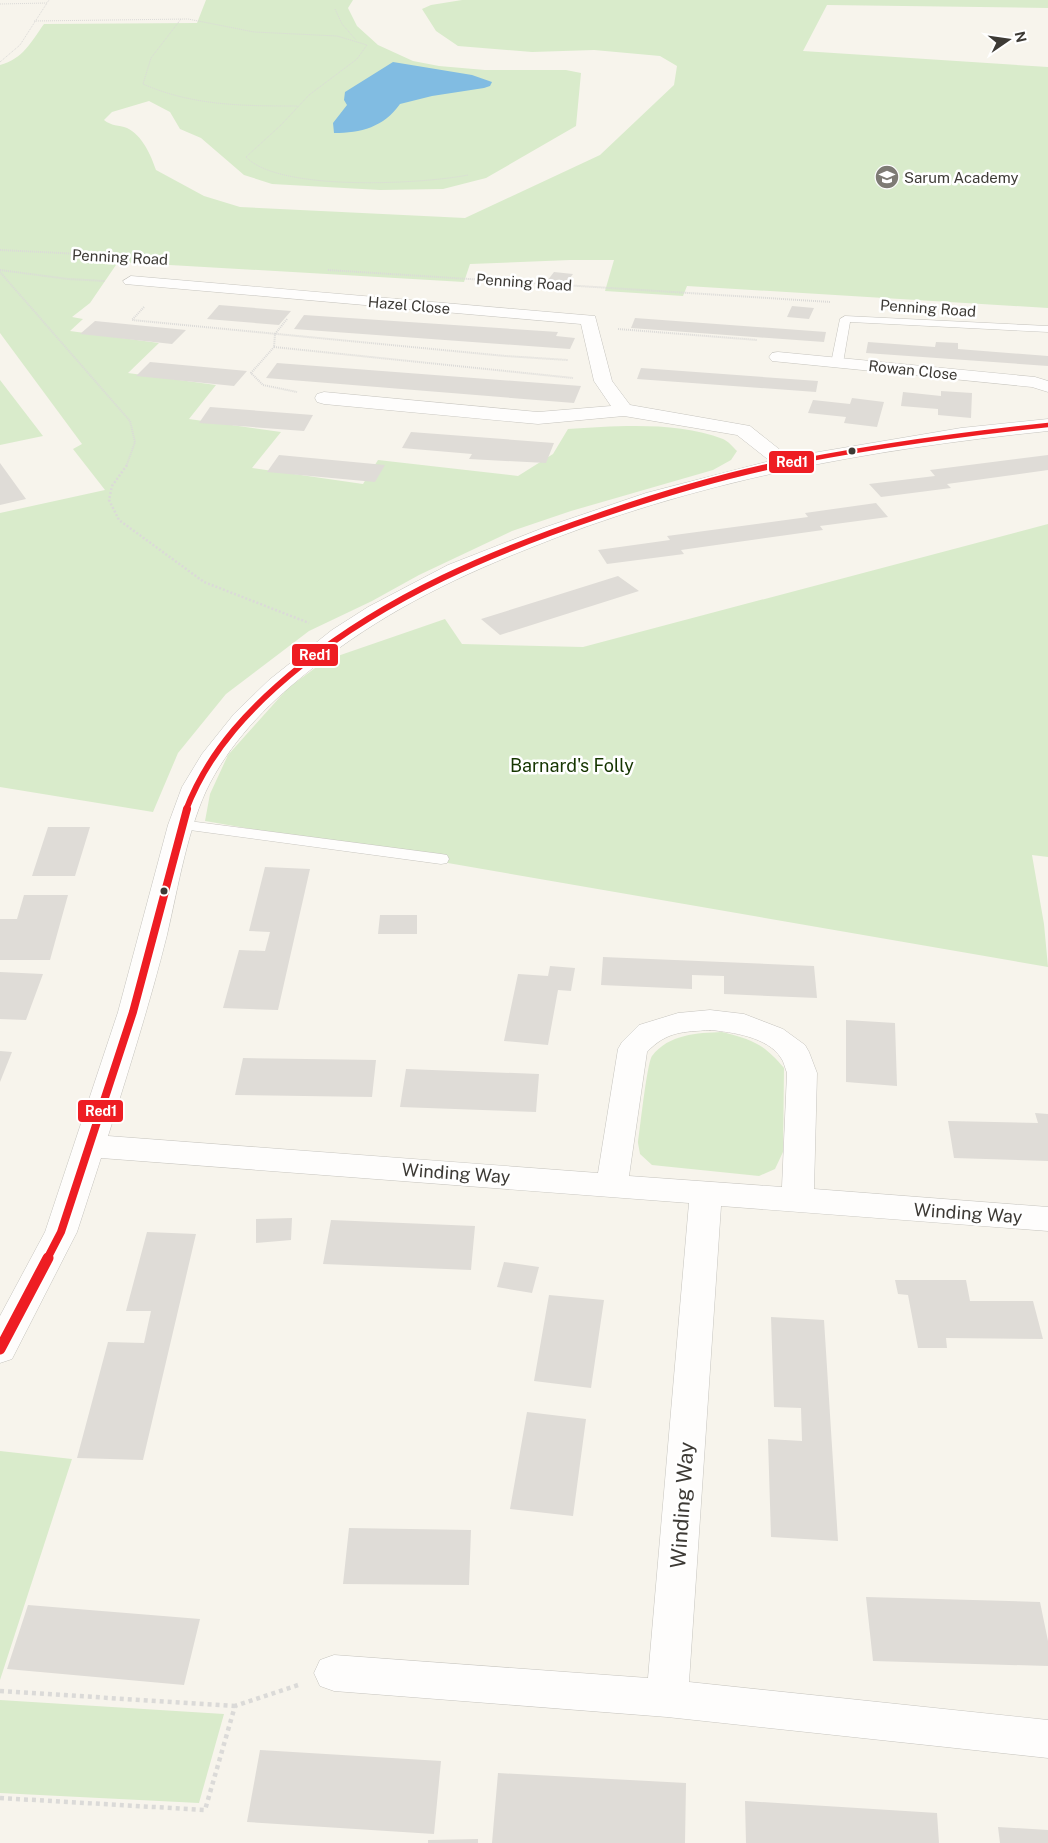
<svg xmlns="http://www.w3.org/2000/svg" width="1048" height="1843" viewBox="0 0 1048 1843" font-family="'Public Sans',sans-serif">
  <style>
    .green { fill: #d9ebcb }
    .water { fill: #81bce2 }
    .building { fill: #dfdcd7 }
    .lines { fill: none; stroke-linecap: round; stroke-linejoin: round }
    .lane-casing { stroke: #c6c4be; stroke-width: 1 }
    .street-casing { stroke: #c6c4be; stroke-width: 1 }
    .path-far3 { stroke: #dbdad8; stroke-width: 1; stroke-dasharray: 1 1; stroke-linecap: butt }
    .path-far2 { stroke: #dbdad8; stroke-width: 2; stroke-dasharray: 1 1; stroke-linecap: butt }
    .path-far1 { stroke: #dbdad8; stroke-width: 2.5; stroke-dasharray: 2 2; stroke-linecap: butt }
    .path { stroke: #dbdad8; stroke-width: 4.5; stroke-dasharray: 4 4; stroke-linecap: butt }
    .lane { fill: #fefdfc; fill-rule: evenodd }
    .street { fill: #fefdfc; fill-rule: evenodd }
    .bus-1-far3-casing { stroke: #fff; stroke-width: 7 }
    .bus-1-far2-casing { stroke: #fff; stroke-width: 9 }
    .bus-1-far1-casing { stroke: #fff; stroke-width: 12 }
    .bus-1-casing { stroke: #fff; stroke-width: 14 }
    .bus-1-far3 { stroke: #ee1d23; stroke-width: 4.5 }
    .bus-1-far2 { stroke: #ee1d23; stroke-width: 6 }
    .bus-1-far1 { stroke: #ee1d23; stroke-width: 8 }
    .bus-1 { stroke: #ee1d23; stroke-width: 11 }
    .bus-dot { fill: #3d3a35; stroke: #fff; stroke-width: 2 }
    .labels { text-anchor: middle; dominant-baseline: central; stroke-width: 5; stroke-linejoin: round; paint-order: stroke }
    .far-poi-label { font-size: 15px; fill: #3d3a35; stroke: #fff; text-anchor: start }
    .far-street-label { font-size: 15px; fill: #3d3a35; stroke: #fff }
    .park-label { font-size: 18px; fill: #153500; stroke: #fff }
    .street-label { font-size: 18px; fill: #3d3a35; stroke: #fff }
    .near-street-label { font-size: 21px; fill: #3d3a35; stroke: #fff }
    .line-badge { stroke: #fff; stroke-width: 2 }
    .badge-label { font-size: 14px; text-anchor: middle; font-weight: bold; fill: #fff }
  </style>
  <rect width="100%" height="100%" fill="#f7f4ec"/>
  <path class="green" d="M206 0H353L348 8 357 26 378 45 413 61 439 66 485 70H566L581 73 576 126 486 178 443 189 380 190 272 184 244 175 201 138 180 129 170 112 149 101 112 112 104 120C111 126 119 125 127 128 142 135 151 155 156 170L204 196 240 207 465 218 600 155 674 85 677 66 660 56 594 50 532 52 458 46 436 31 422 9 431 5 462 0H1048V8L827 5 803 51 1048 67V308L687 286 683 296 605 291 614 260H570L470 264 464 282 118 262 90 303 72 317 83 319 70 331 159 343 128 373 216 385 189 419 281 432 252 468 363 484 378 460 518 476 553 454 568 429C616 426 677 421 723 439 728 441 733 447 737 451L731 460 713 470 571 511 512 531 419 575 372 601 309 631 226 694 178 753 153 812 0 787V513L105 490 73 449 82 444 0 333V65C23 59 31 42 44 24L197 23Z
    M0 380 43 436 0 445Z
    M1048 524V857L1032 855 1044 924 1048 967 205 821 210 794 228 755 288 688 326 660 445 619 462 644 583 647Z
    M722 1032C753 1040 764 1044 784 1068L783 1152 775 1169 759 1176 652 1165 640 1154 638 1143C640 1130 647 1063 652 1056 669 1034 697 1033 722 1032Z
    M0 1451 72 1459 0 1680Z
    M0 1700 224 1714 199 1803 0 1793Z"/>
  <path class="water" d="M393 62 472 75 492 82 490 86 484 88 432 96 400 104C384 127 361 133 334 133L333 123 347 105 344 100 345 92Z"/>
  <path class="building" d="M554 272 573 274 566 283 547 281Z
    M219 305 291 311 279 325 207 319Z
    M792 306 814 308 809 319 787 317Z
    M304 315 558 332 556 336 575 338 570 349 294 329Z
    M635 318 826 332 824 342 631 328Z
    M95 321 186 330 172 344 80 334Z
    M868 342 935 347 936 342 958 343V349L1048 356V366L866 353Z
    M150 362 247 371 234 386 136 376Z
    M277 363 581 386 574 403 266 378Z
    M641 368 818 381 816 392 637 379Z
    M941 391 972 393 971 418 938 415V409L901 406 903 392 941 396Z
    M852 398 884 402 877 427 844 423 846 417 808 413 813 400 850 404Z
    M210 407 313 415 304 431 199 423Z
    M411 432 554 443 546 463 469 459 472 454 402 448Z
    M279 455 385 465 375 482 267 472Z
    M1048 455V470L947 484 951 488 881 497 869 484 935 476 930 470Z
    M0 463 26 499 0 505Z
    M876 503 888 517 820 526 823 530 681 550 684 554 607 564 598 550 670 540 667 536 808 517 805 513Z
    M618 576 639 591 500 635 481 619Z
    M48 827H90L75 876H32Z
    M265 867 310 869 278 1010 223 1008 239 950 265 951 270 932 249 931Z
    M24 895H68L50 960H0V919H17Z
    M380 915H417V934H378Z
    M603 957 814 966 817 998 724 994V976L692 975V989L601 985Z
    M550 966 575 968 571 991 558 990 548 1045 504 1041 518 974 548 976Z
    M0 972 43 974 26 1020 0 1019Z
    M846 1020 895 1023 897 1086 846 1082Z
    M0 1051 12 1052 0 1082Z
    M243 1058 376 1060 372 1097 235 1095Z
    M406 1069 539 1074 536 1112 400 1107Z
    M1035 1113 1048 1114V1161L954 1158 948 1121 1038 1123Z
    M292 1218 291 1240 256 1243V1219Z
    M331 1220 475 1226 471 1270 323 1264Z
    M147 1232 196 1234 143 1460 77 1458 108 1342 144 1343 151 1311H126Z
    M504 1262 539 1267 532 1293 497 1287Z
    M895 1280H966L970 1301H1033L1043 1339 946 1338 947 1348H918L908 1295 898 1294Z
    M549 1295 604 1300 591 1388 534 1381Z
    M771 1317 824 1320 838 1541 771 1537 768 1439 802 1441 801 1408 774 1407Z
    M527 1412 586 1419 573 1516 510 1509Z
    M349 1528 471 1530 469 1585 343 1584Z
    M866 1597 1040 1602 1048 1641V1666L873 1661Z
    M28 1605 200 1619 184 1685 7 1669Z
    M260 1750 441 1761 434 1834 247 1822Z
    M498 1773 686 1783 685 1843H492Z
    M745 1801 937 1813 939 1843H746Z
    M998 1827 1048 1830V1843H1000Z
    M478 1839V1843H428V1840Z"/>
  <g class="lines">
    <g class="lane-casing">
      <path id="lane" d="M845 316 1048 326V332L850 322 843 363 837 366 831 363 840 319Z
        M181 820 441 854 447 855 449 859 447 863 441 864 175 828 173 825 175 822Z"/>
    </g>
    <g class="street-casing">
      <path id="street" d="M131 276 595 316 612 381 630 405 750 426 789 457 961 428 1048 419V431C866 450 696 480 525 550 449 580 378 616 314 667 272 700 235 736 210 783 188 825 178 888 167 935 150 1003 129 1069 108 1136L598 1173 618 1049 622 1042 639 1025 678 1013 710 1010 744 1014 783 1029 805 1045 809 1052 817 1073 814 1189 1048 1207V1231L721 1206 689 1682 1048 1720V1758L667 1717 334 1691 320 1686 314 1673 320 1660 334 1655 648 1678 689 1203 101 1158 77 1232 12 1359 0 1363V1316L45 1232 118 1012 168 825 182 787 202 754 234 714 269 680 332 630 368 607 448 565 543 528 646 493 770 461 737 435 624 416 538 424 324 404 317 402 315 398 317 394 324 392 538 412 611 406 594 381 581 324 125 284 123 281ZM710 1030C732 1032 768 1037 781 1058 784 1062 785 1068 787 1073L782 1187 629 1176 647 1052C667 1031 683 1032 710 1030Z
        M778 352 1035 377 1048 381V392L1032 387 772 361 769 357 772 353Z"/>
    </g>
    <path class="path-far3" d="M0 4 47 3 49 0
      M335 9 342 24 356 40
      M181 19 151 58 143 84C193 106 244 106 298 106
      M34 21 188 19 254 32 337 36 367 45 357 59 309 95 281 125 246 157C279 192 422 184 468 175
      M0 62 20 45 47 3"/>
    <path class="path-far2" d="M0 250 122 256
      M0 270 68 279 105 281
      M328 270 830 302
      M0 272 130 421 135 442 126 467
      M144 307 132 320 505 356 568 360
      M287 319 275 334 274 347 251 373 263 385 297 392
      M618 329 757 340
      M274 347 573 378"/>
    <path class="path-far1" d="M127 465 112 486 109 500 119 520 204 582 309 623"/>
    <path class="path" d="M0 1691 235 1706
      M0 1798 205 1810 235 1706 298 1685"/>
    <use href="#lane" class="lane"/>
    <use href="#street" class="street"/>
    <g class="bus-1-far3-casing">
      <path id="bus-1-far3" d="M770 467C862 448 955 435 1048 425"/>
    </g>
    <g class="bus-1-far2-casing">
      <path id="bus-1-far2" d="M186 810C209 750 252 705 302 665 390 595 492 552 598 516 656 496 715 478 776 465"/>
    </g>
    <g class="bus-1-far1-casing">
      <path id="bus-1-far1" d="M47 1259 61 1232 133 1012 187 809"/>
    </g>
    <g class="bus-1-casing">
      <path id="bus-1" d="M0 1349 48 1258"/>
    </g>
    <use href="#bus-1-far3" class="bus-1-far3"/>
    <use href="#bus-1-far2" class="bus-1-far2"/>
    <use href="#bus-1-far1" class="bus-1-far1"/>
    <use href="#bus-1" class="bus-1"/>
  </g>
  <defs>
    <g id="school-disc" transform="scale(1.25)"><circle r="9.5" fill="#7e7b75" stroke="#fff"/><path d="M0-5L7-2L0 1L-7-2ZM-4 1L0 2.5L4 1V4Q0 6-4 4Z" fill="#fff"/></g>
  </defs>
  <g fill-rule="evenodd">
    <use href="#school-disc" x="887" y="177"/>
  </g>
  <g class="bus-dot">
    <circle cx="852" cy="451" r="4.5"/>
    <circle cx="164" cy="891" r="4.5"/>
  </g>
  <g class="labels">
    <g class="far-poi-label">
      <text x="904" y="177">Sarum Academy</text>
    </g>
    <g class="far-street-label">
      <text transform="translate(120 257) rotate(3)">Penning Road</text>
      <text transform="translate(524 282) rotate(4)">Penning Road</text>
      <text transform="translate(409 305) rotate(5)">Hazel Close</text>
      <text transform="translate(928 308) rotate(4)">Penning Road</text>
      <text transform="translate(913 370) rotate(6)">Rowan Close</text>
    </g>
    <g class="park-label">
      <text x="572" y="765">Barnard's Folly</text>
    </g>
    <g class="street-label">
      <text transform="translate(456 1173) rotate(4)">Winding Way</text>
      <text transform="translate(968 1213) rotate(4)">Winding Way</text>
    </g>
    <g class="near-street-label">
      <text transform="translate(682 1505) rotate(-86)">Winding Way</text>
    </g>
  </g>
  <g class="line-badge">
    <rect x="768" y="450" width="47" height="24" rx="5" fill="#ee1d23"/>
    <rect x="291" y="643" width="48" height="24" rx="5" fill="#ee1d23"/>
    <rect x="77" y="1099" width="47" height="24" rx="5" fill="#ee1d23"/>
  </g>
  <g class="badge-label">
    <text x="792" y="467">Red1</text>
    <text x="315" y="660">Red1</text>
    <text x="101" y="1116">Red1</text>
  </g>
  <g transform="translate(1008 40) rotate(77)" stroke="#ffffff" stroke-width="4" paint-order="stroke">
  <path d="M0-4L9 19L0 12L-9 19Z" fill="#3d3a35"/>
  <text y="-8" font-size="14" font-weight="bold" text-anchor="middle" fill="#3d3a35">N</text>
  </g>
</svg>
